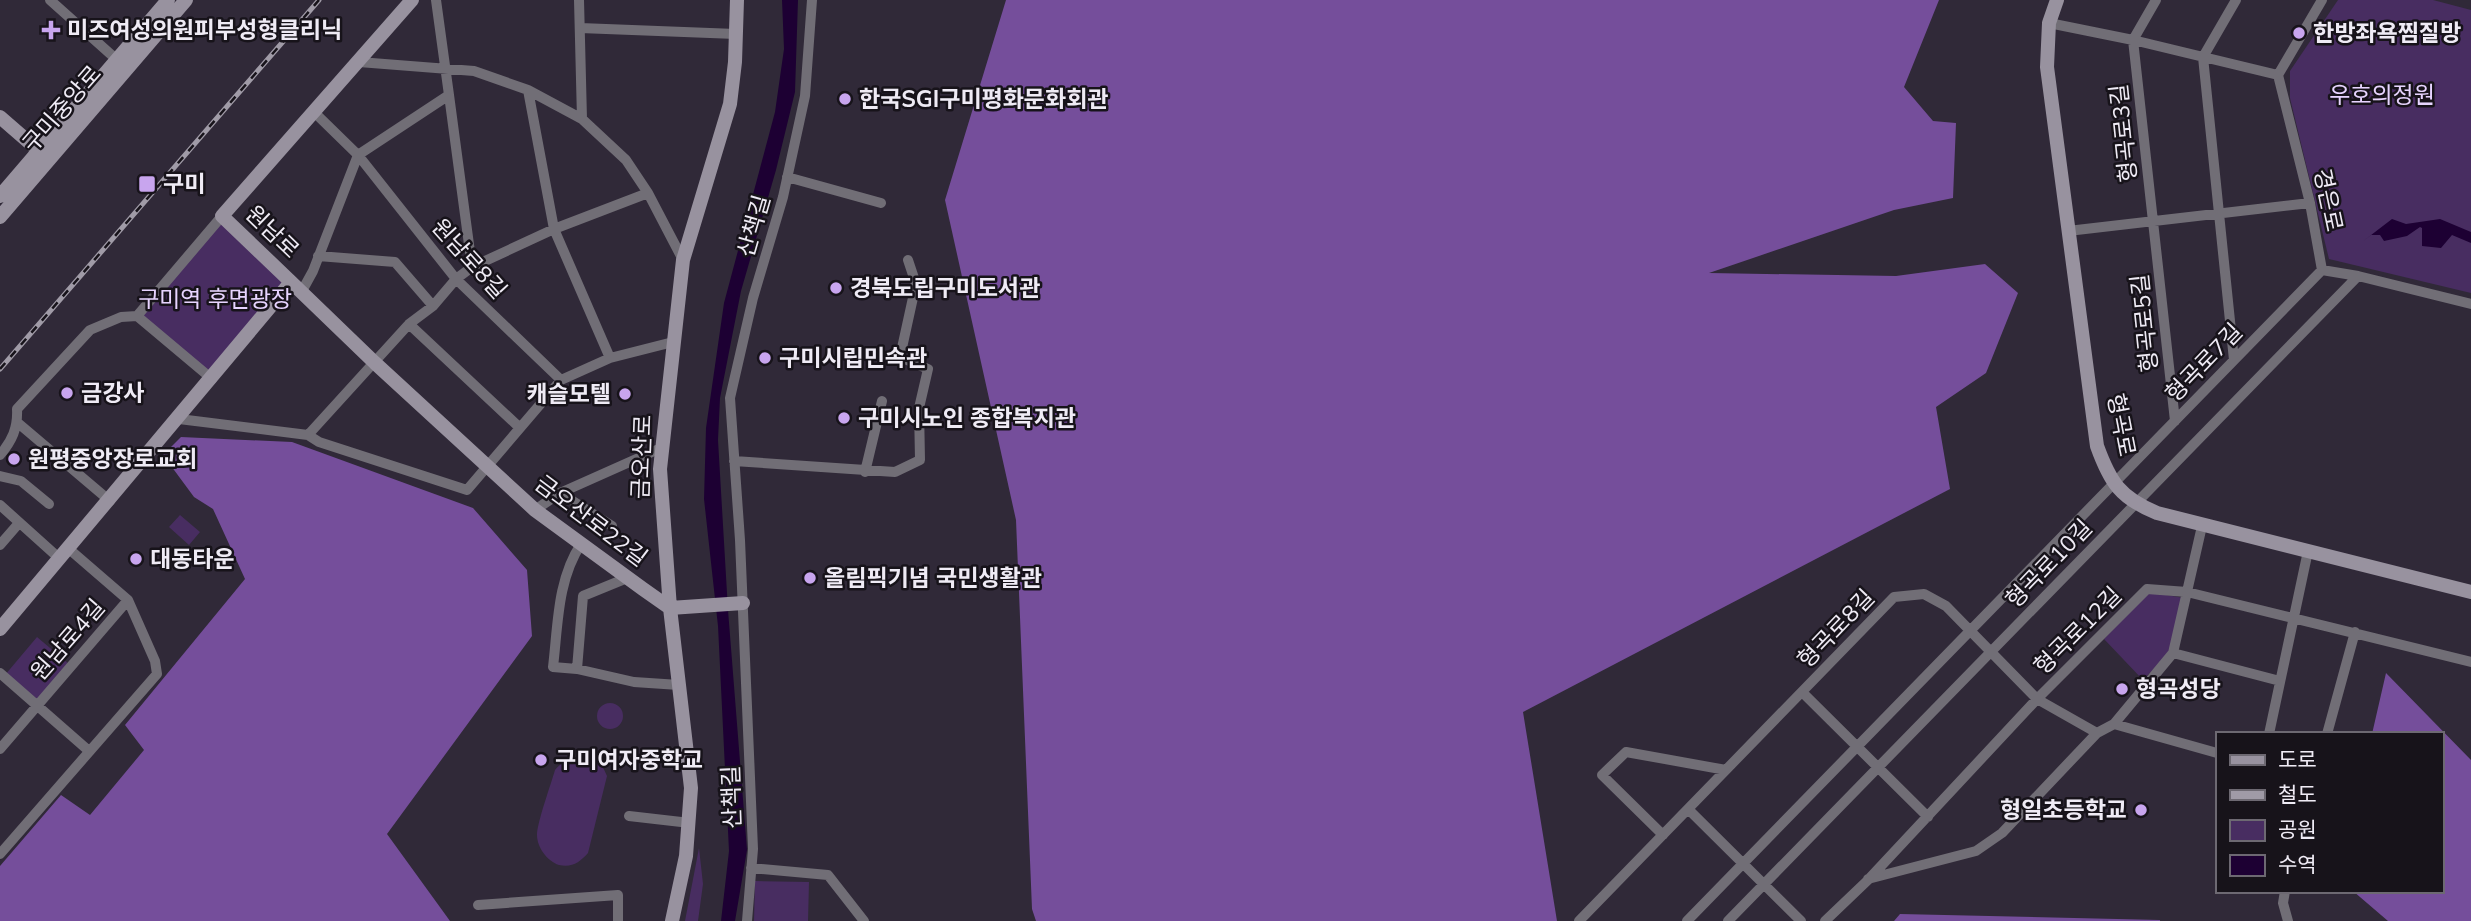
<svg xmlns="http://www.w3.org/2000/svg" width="2471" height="921" viewBox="0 0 2471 921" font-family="'Nunito Sans','Noto Sans KR',sans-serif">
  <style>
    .green { fill: #482d61 }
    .forest { fill: #754e9b }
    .water { fill: #1d0033 }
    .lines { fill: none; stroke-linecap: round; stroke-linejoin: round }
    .street { stroke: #716e76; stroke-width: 10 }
    .secondary { stroke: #98929f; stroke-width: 14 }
    .rail-casing { stroke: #a09ba7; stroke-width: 5 }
    .rail { stroke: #17131a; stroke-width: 2.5; stroke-dasharray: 8; stroke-linecap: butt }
    .poi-dot { fill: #c8a5ee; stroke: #17131a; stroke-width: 2.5 }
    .labels { text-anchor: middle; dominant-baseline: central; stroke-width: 5; stroke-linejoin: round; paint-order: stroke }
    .poi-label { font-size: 23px; font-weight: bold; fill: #efebf5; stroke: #17131a; text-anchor: start }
    .park-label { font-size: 23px; fill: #e7d4ff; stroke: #17131a }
    .street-label { font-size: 23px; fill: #efebf5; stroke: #17131a }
  </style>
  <rect width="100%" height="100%" fill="#302938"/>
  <path class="green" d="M2338 0H2433L2471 10V293L2329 259 2290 98V71Z
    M222 216 291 282 212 379 137 316Z
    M180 515 200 532 189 545 169 527Z
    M2148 592 2184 598 2170 652 2143 680 2104 639Z
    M37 637 69 664 39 699 29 696 5 675Z
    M597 716a13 13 0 1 1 26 0a13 13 0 1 1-26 0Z
    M587 756 601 763 607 776 588 853C580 862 572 868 559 865 547 861 537 847 537 835 537 823 551 784 555 770 564 759 574 757 587 756Z
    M699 848 703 884 698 921H685Z
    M755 881 809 882 808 921H754Z"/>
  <path class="forest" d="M1006 0H1939L1904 87 1933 121 1956 123 1953 198 1894 210 1709 273 1896 276 1985 264 2018 293 1986 373 1936 407 1950 489 1523 712 1557 921H1036L1032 909 1016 520 945 200Z
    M181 437 292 442 473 508 527 570 532 636 387 834 450 921H0V866L61 795 90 815 144 750 125 725 245 579 213 509 194 497 163 455Z
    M2386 673 2471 760V921H2388L2353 891H2441V734H2372Z
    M1900 914 2160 920V921H1894Z"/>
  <path class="water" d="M782 0H798L795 92 776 170 741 291 720 398 718 440 728 610 747 850 735 921H721L729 851 718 626 704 499 706 428 724 303 775 112 784 49Z
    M2392 219 2406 224 2440 219 2471 232V243L2452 235 2441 248 2422 246V228L2420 227 2407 236 2384 241 2380 235H2371L2362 242Z"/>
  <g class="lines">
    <path class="street" d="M50 0 116 59
      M579 0 582 119
      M2156 0 2133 40 2175 421
      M2049 23 2133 40 2278 75
      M580 28 736 34
      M359 62 474 71 528 90 582 119 626 160 648 193 683 260
      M528 90 554 229 610 358
      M449 95 472 267
      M315 113 358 155 456 279 561 380
      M787 177 881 203
      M2068 231 2310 203
      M318 256 395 262 433 306
      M2322 270 2310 203 2278 75 2322 0
      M2322 270 2358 276 2471 304
      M302 291 313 271 358 155 449 95 436 0
      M409 324 519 427
      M2234 360 2203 57 2236 0
      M212 379 137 316 222 216
      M179 419 308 435 319 442 467 490 561 380 610 358 673 342
      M18 423 110 501
      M308 435 409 324 433 306 456 279 472 267 554 229 648 193
      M0 455C12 441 18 428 17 409L90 330 121 317 137 316
      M734 461 895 472 920 460 919 408 928 369 900 357 916 284 908 260
      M865 472 882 401
      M0 476 21 481 49 504
      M560 493 612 526
      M0 505 60 559
      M535 510 560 493 661 448
      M581 544C557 580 558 626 553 667L577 669 634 682 679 685
      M0 545 19 523
      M2173 653 2280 681
      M577 669 583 596 627 578
      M0 673 89 751
      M1802 692 1928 817
      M2114 724 2217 753
      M2269 734 2308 551
      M2327 734 2355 632
      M0 749 128 600
      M1688 809 1801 921
      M629 816 690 823
      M1663 835 1602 775 1626 752 1726 770
      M0 854 157 674 155 661 128 600 69 549
      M751 868 828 875 864 921
      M1868 879 1976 851 2002 833 2097 733 2114 724 2173 653 2202 526
      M2285 891 2283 903 2288 921
      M478 905 618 895V921
      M747 921 753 849 740 540 730 398 753 298 783 197 805 96 812 0
      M1579 921 1894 597 1924 594 1946 606 2037 699 2097 733
      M1687 921 2322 270
      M1728 921 2358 276
      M1825 921 1868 880 2037 699 2147 589 2187 592 2471 662"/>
    <path class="secondary" d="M2057 0 2049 23 2047 67 2097 446C2110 482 2120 498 2157 513L2471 592
      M0 117 38 150
      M0 196 168 0
      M0 217 186 0
      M291 282 375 363 535 510 643 589 670 608 743 603
      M0 629 291 282 222 216 412 0
      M672 921 686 856 691 788 670 608 660 469 683 260 730 104 735 62 737 0"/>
    <g class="rail-casing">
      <path id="rail" d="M0 369 319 0"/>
    </g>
    <use href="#rail" class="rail"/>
  </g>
  <g class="poi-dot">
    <path d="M47.5 19.5h7v7h7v7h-7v7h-7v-7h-7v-7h7z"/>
    <circle cx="2299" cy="33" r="7"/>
    <circle cx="845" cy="99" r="7"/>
    <rect x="138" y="175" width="18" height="18" rx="3.5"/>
    <circle cx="836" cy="288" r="7"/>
    <circle cx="765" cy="358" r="7"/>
    <circle cx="67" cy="393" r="7"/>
    <circle cx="625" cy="394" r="7"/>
    <circle cx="844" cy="418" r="7"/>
    <circle cx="14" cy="459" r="7"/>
    <circle cx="136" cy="559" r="7"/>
    <circle cx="810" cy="578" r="7"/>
    <circle cx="2122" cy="689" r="7"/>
    <circle cx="541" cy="760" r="7"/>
    <circle cx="2141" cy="810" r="7"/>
  </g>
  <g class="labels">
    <g class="poi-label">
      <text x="67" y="30">미즈여성의원피부성형클리닉</text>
      <text x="2313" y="33">한방좌욕찜질방</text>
      <text x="859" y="99">한국SGI구미평화문화회관</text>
      <text x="163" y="184">구미</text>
      <text x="850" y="288">경북도립구미도서관</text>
      <text x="779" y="358">구미시립민속관</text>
      <text x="81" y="393">금강사</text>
      <text x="611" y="394" text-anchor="end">캐슬모텔</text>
      <text x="858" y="418">구미시노인 종합복지관</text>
      <text x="28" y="459">원평중앙장로교회</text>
      <text x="150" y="559">대동타운</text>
      <text x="824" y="578">올림픽기념 국민생활관</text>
      <text x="2136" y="689">형곡성당</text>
      <text x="555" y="760">구미여자중학교</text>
      <text x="2127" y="810" text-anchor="end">형일초등학교</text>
    </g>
    <g class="park-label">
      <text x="2382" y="95">우호의정원</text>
      <text x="215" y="299">구미역 후면광장</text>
    </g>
    <g class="street-label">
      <text transform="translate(62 109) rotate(-49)">구미중앙로</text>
      <text transform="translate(2124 133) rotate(-96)">형곡로3길</text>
      <text transform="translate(2328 200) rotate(78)">경은로</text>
      <text transform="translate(754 226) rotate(-74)">산책길</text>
      <text transform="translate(272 232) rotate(44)">원남로</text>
      <text transform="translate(469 259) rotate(48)">원남로8길</text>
      <text transform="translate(2145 323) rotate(-96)">형곡로5길</text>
      <text transform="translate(2204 363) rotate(-46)">형곡로7길</text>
      <text transform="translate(2121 425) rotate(79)">형곡로</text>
      <text transform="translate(642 457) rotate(-88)">금오산로</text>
      <text transform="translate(591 521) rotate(37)">금오산로22길</text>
      <text transform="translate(2049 564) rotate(-46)">형곡로10길</text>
      <text transform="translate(1836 629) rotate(-46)">형곡로8길</text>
      <text transform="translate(2078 631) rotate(-45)">형곡로12길</text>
      <text transform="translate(68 640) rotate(-49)">원남로4길</text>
      <text transform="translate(732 797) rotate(-92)">산책길</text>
    </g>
  </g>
  <rect x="2216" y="732" width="228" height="161" fill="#17131a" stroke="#6d6972" stroke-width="2"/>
  <rect x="2230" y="755" width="35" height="10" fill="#98929f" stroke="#6d6972" stroke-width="2"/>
  <text x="2278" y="767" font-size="21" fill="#efebf5">도로</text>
  <rect x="2230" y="790" width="35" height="10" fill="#a09ba7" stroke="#6d6972" stroke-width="2"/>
  <text x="2278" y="802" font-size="21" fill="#efebf5">철도</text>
  <rect x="2230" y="820" width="35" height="21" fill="#482d61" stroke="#6d6972" stroke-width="2"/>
  <text x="2278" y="837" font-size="21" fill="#efebf5">공원</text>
  <rect x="2230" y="855" width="35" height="21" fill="#1d0033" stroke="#6d6972" stroke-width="2"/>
  <text x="2278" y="872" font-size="21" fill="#efebf5">수역</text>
</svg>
